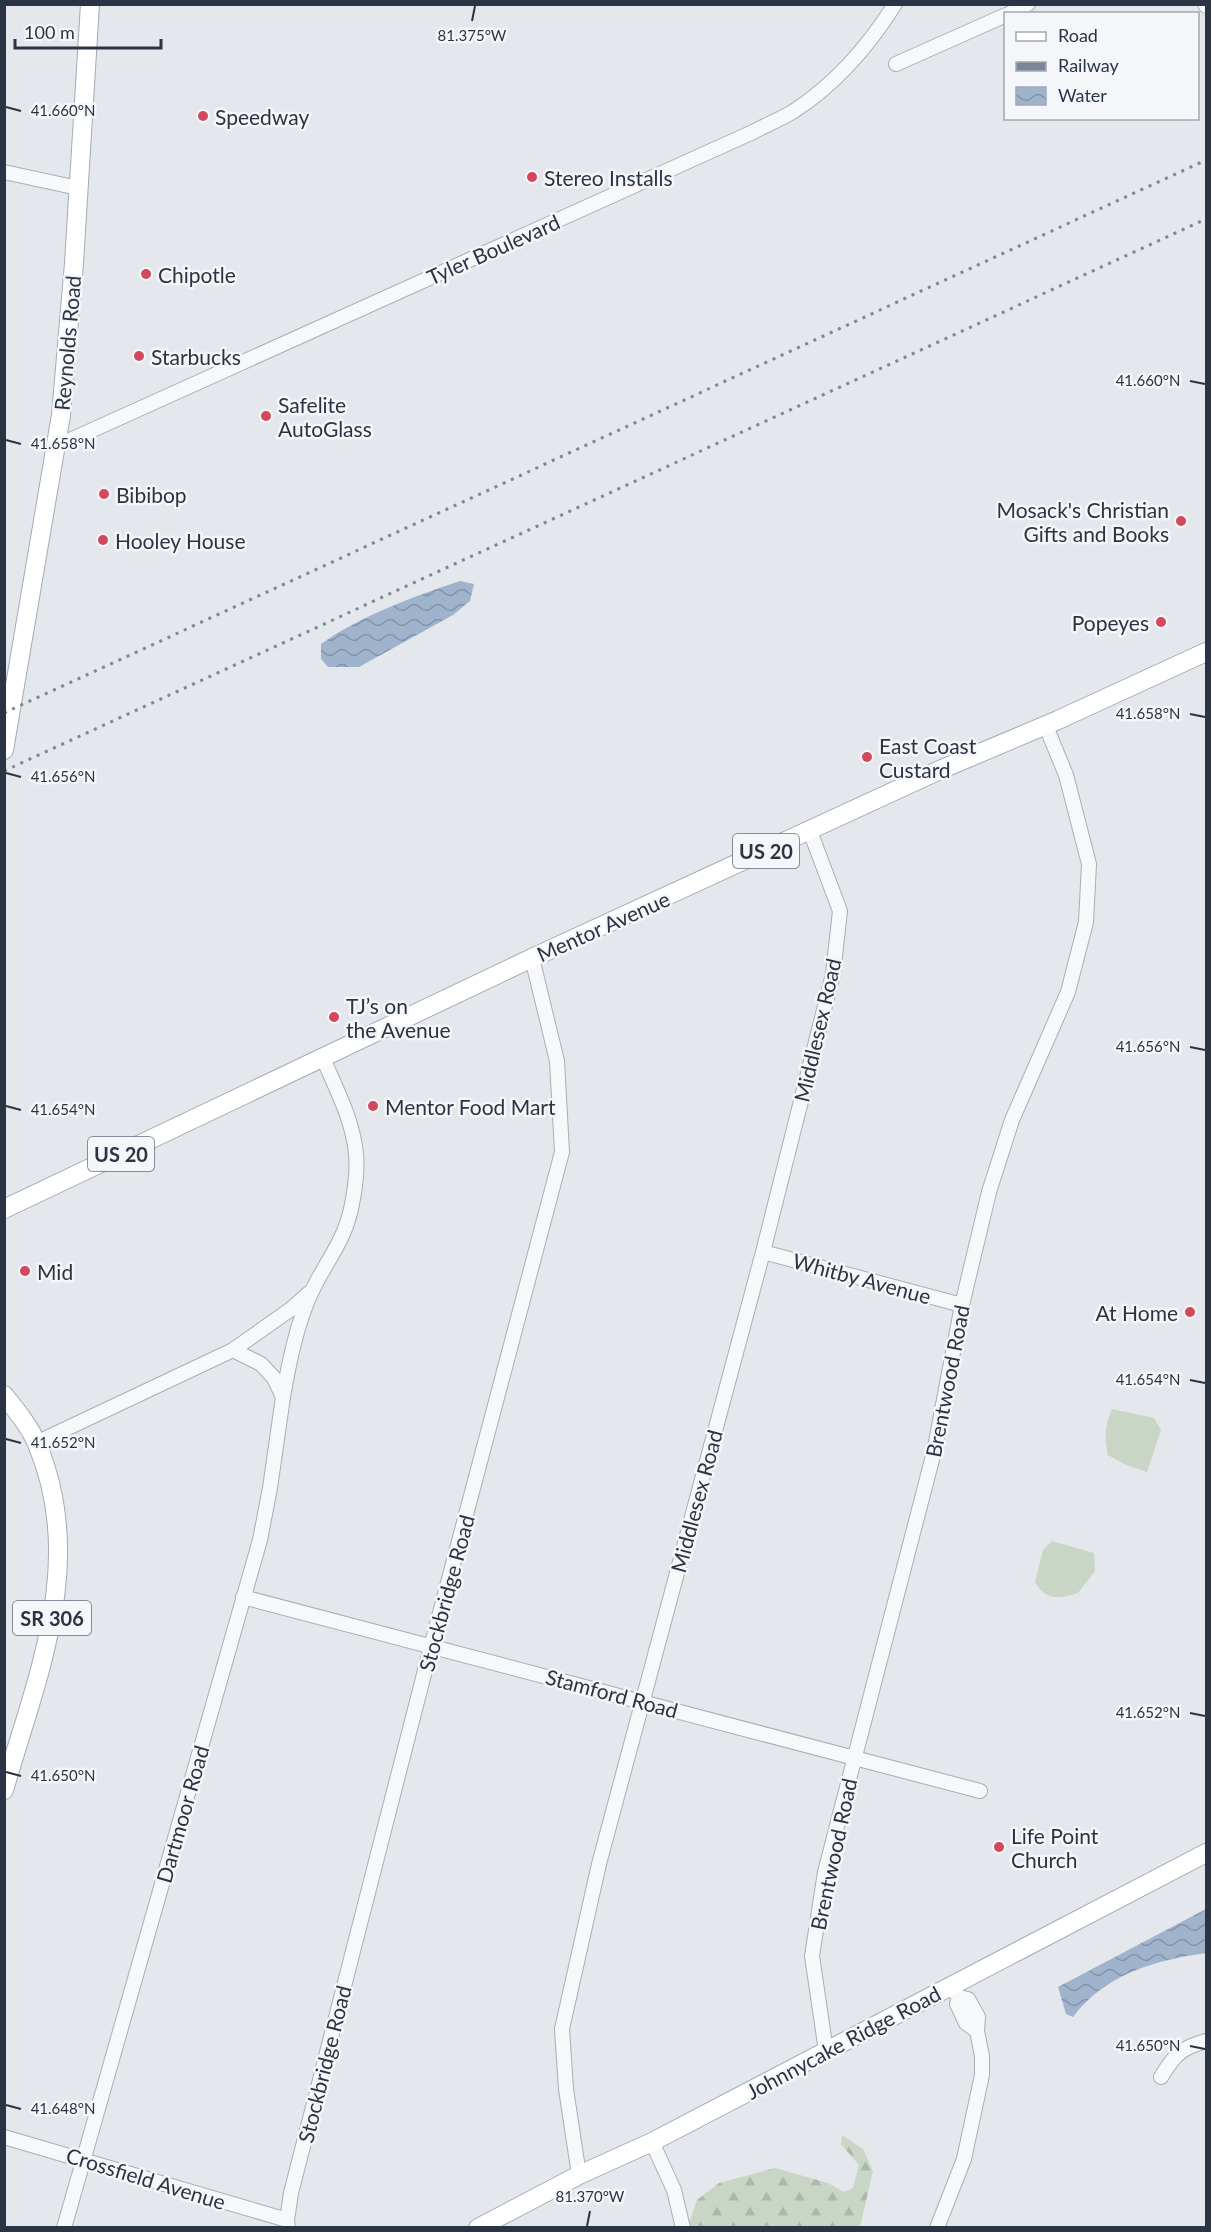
<svg xmlns="http://www.w3.org/2000/svg" width="1211" height="2232" viewBox="0 0 1211 2232" font-family="Lato,sans-serif">
  <style>
    .forest { fill: url(#forest-firs) }
    .pitch { fill: #c9d6c5 }
    .water { fill: url(#water-waves) }
    .lines { fill: none; stroke-linecap: round; stroke-linejoin: round }
    .minor-casing { stroke: #a9aeb7; stroke-width: 16 }
    .major-casing { stroke: #a3abb8; stroke-width: 20 }
    .minor { stroke: #f7f8fa; stroke-width: 14 }
    .major { stroke: #fff; stroke-width: 18 }
    .rail { stroke: #7d8696; stroke-width: 3; stroke-dasharray: 3 6; stroke-linecap: butt }
    .ticks { fill: none; stroke: #2b3445; stroke-width: 2 }
    .poi-dot { fill: #d1495b; stroke: #f4f6f9; stroke-width: 2 }
    .labels { text-anchor: middle; dominant-baseline: central; stroke-width: 5; stroke-linejoin: round; paint-order: stroke }
    .shield { fill: #f4f6f9; stroke: #676e7b; stroke-width: 1.5 }
    .shield-label { font-size: 20px; font-weight: bold; fill: #2b3445 }
    .poi-label { font-size: 21px; fill: #2b3445; stroke: #f4f6f9; text-anchor: start }
    .street-label { font-size: 21px; fill: #2b3445; stroke: #f4f6f9 }
    .ticks-label { font-size: 15px; text-anchor: middle; fill: #2b3445; stroke: #f4f6f9; stroke-width: 5; stroke-linejoin: round; paint-order: stroke }
  </style>
  <defs>
    <pattern id="forest-firs" width="22" height="20" patternUnits="userSpaceOnUse" patternTransform="scale(1.5)"><rect width="22" height="20" fill="#c9d6c5"/><path d="M5 1l3.5 6h-7zM16 11l3.5 6h-7z" fill="#adb8ab"/></pattern>
    <pattern id="water-waves" width="16" height="10" patternUnits="userSpaceOnUse" patternTransform="scale(1.5)"><rect width="16" height="10" fill="#9fb4cc"/><path d="M0 5q4-4 8 0t8 0" fill="none" stroke="#8293a7"/></pattern>
  </defs>
  <rect width="100%" height="100%" fill="#e4e7ec"/>
  <path class="forest" d="M842 2135 863 2149 873 2171 860 2227 692 2228 689 2223 697 2200 719 2183 775 2168 828 2183 844 2192 853 2188 859 2165 841 2144Z"/>
  <path class="pitch" d="M1112 1409 1154 1418 1161 1430 1147 1472 1124 1464 1108 1455C1104 1439 1105 1424 1112 1409Z
    M1052 1541 1094 1553 1095 1571 1078 1593C1059 1599 1046 1601 1035 1582L1043 1550Z"/>
  <path class="water" d="M460 581 474 584 470 601 453 615 359 667H328L321 659V644C362 615 413 597 460 581Z
    M1206 1909V1953C1156 1960 1105 1974 1073 2017L1066 2014 1058 1987Z"/>
  <g class="lines">
    <g class="minor-casing">
      <path id="minor" d="M1205 4 1206 6
        M1009 14 1028 4
        M896 64 1006 15
        M4 172 78 188
        M57 446 753 132C766 125 781 119 794 111 837 83 868 47 895 4
        M763 1252 962 1305
        M283 1397C289 1363 297 1322 312 1291 322 1269 338 1249 346 1226 353 1207 358 1174 356 1154 353 1120 336 1089 323 1058
        M36 1443 233 1350 291 1309 309 1293
        M243 1597 980 1791
        M959 1997 957 2004 966 2023 977 2031
        M826 2051 812 1956 825 1872 934 1452 962 1305 989 1192 1012 1120 1068 992 1086 922 1089 864 1066 775 1045 724
        M1161 2077C1175 2054 1181 2048 1206 2041
        M4 2137 287 2220
        M652 2142 674 2190 683 2228
        M579 2175 566 2089 562 2029 599 1864 763 1252 833 974 840 911 810 831
        M64 2228 260 1540 270 1488 283 1397 274 1378 261 1364 233 1350
        M288 2228 287 2220 291 2193 431 1647 562 1152 557 1061 532 958
        M937 2228 964 2159 982 2075V2056L977 2031 978 2017 968 1999 959 1997 950 1986"/>
    </g>
    <g class="major-casing">
      <path id="major" d="M4 750 61 415 74 263 90 4
        M4 1209 532 958 942 769 1058 720 1206 652
        M4 1395C16 1410 30 1427 37 1444 87 1562 37 1676 4 1790
        M478 2228 579 2175 652 2142 1206 1853"/>
    </g>
    <use href="#minor" class="minor"/>
    <use href="#major" class="major"/>
    <path class="rail" d="M4 713 1206 160
      M4 771 1206 219"/>
  </g>
  <path class="ticks" d="M472 21 475 6M6 107 21 111M1190 381 1205 384M6 440 21 444M1190 714 1205 717M6 773 21 777M1190 1047 1205 1050M6 1106 21 1110M1190 1380 1205 1383M6 1439 21 1443M1190 1713 1205 1716M6 1772 21 1776M1190 2046 1205 2049M6 2105 21 2109M587 2226 590 2211"/>
  <g class="poi-dot">
    <circle cx="203" cy="116" r="6"/>
    <circle cx="532" cy="177" r="6"/>
    <circle cx="146" cy="274" r="6"/>
    <circle cx="139" cy="356" r="6"/>
    <circle cx="266" cy="416" r="6"/>
    <circle cx="104" cy="494" r="6"/>
    <circle cx="1181" cy="521" r="6"/>
    <circle cx="103" cy="540" r="6"/>
    <circle cx="1161" cy="622" r="6"/>
    <circle cx="867" cy="757" r="6"/>
    <circle cx="334" cy="1017" r="6"/>
    <circle cx="373" cy="1106" r="6"/>
    <circle cx="25" cy="1271" r="6"/>
    <circle cx="1190" cy="1312" r="6"/>
    <circle cx="999" cy="1847" r="6"/>
  </g>
  <g class="labels">
    <g class="shield">
      <rect x="733" y="834" width="66" height="34" rx="4.5"/>
      <rect x="88" y="1137" width="66" height="34" rx="4.5"/>
      <rect x="13" y="1601" width="78" height="34" rx="4.5"/>
    </g>
    <g class="shield-label">
      <text x="766" y="851">US 20</text>
      <text x="121" y="1154">US 20</text>
      <text x="52" y="1618">SR 306</text>
    </g>
    <g class="poi-label">
      <text x="215" y="116">Speedway</text>
      <text x="544" y="177">Stereo Installs</text>
      <text x="158" y="274">Chipotle</text>
      <text x="151" y="356">Starbucks</text>
      <text x="278" y="404">Safelite<tspan x="278" dy="24">AutoGlass</tspan></text>
      <text x="116" y="494">Bibibop</text>
      <text x="1169" y="509" text-anchor="end">Mosack's Christian<tspan x="1169" dy="24">Gifts and Books</tspan></text>
      <text x="115" y="540">Hooley House</text>
      <text x="1149" y="622" text-anchor="end">Popeyes</text>
      <text x="879" y="745">East Coast<tspan x="879" dy="24">Custard</tspan></text>
      <text x="346" y="1005">TJ’s on<tspan x="346" dy="24">the Avenue</tspan></text>
      <text x="385" y="1106">Mentor Food Mart</text>
      <text x="37" y="1271">Mid</text>
      <text x="1178" y="1312" text-anchor="end">At Home</text>
      <text x="1011" y="1835">Life Point<tspan x="1011" dy="24">Church</tspan></text>
    </g>
    <g class="street-label">
      <text transform="translate(493 249) rotate(-24)">Tyler Boulevard</text>
      <text transform="translate(67 343) rotate(-85)">Reynolds Road</text>
      <text transform="translate(603 926) rotate(-24)">Mentor Avenue</text>
      <text transform="translate(817 1030) rotate(-77)">Middlesex Road</text>
      <text transform="translate(862 1278) rotate(15)">Whitby Avenue</text>
      <text transform="translate(947 1381) rotate(-79)">Brentwood Road</text>
      <text transform="translate(696 1501) rotate(-75)">Middlesex Road</text>
      <text transform="translate(446 1593) rotate(-75)">Stockbridge Road</text>
      <text transform="translate(612 1693) rotate(15)">Stamford Road</text>
      <text transform="translate(182 1814) rotate(-74)">Dartmoor Road</text>
      <text transform="translate(833 1854) rotate(-78)">Brentwood Road</text>
      <text transform="translate(843 2042) rotate(-28)">Johnnycake Ridge Road</text>
      <text transform="translate(324 2064) rotate(-76)">Stockbridge Road</text>
      <text transform="translate(146 2178) rotate(17)">Crossfield Avenue</text>
    </g>
  </g>
  <g class="ticks-label">
    <text x="472" y="41">81.375°W</text>
    <text x="63" y="116">41.660°N</text>
    <text x="1148" y="386">41.660°N</text>
    <text x="63" y="449">41.658°N</text>
    <text x="1148" y="719">41.658°N</text>
    <text x="63" y="782">41.656°N</text>
    <text x="1148" y="1052">41.656°N</text>
    <text x="63" y="1115">41.654°N</text>
    <text x="1148" y="1385">41.654°N</text>
    <text x="63" y="1448">41.652°N</text>
    <text x="1148" y="1718">41.652°N</text>
    <text x="63" y="1781">41.650°N</text>
    <text x="1148" y="2051">41.650°N</text>
    <text x="63" y="2114">41.648°N</text>
    <text x="590" y="2202">81.370°W</text>
  </g>
  <rect width="1211" height="2232" fill="none" stroke="#2b3445" stroke-width="12"/>
  <rect x="1004" y="12" width="195" height="108" fill="#f4f6f9" stroke="#a4a8b1" stroke-width="1.5"/>
  <rect x="1016" y="32" width="30" height="9" fill="#ffffff" stroke="#a4a8b1" stroke-width="1.5"/>
  <text x="1058" y="42" font-size="18" fill="#2b3445">Road</text>
  <rect x="1016" y="62" width="30" height="9" fill="#7d8696" stroke="#a4a8b1" stroke-width="1.5"/>
  <text x="1058" y="72" font-size="18" fill="#2b3445">Railway</text>
  <rect x="1016" y="87" width="30" height="18" fill="url(#water-waves)" stroke="#a4a8b1" stroke-width="1.5"/>
  <text x="1058" y="102" font-size="18" fill="#2b3445">Water</text>
  <path d="M15 39v9h146v-9" fill="none" stroke="#2b3445" stroke-width="3"/>
  <text x="24" y="39" font-size="18" fill="#2b3445" stroke="#f4f6f9" stroke-width="4.5" paint-order="stroke">100 m</text>
</svg>
